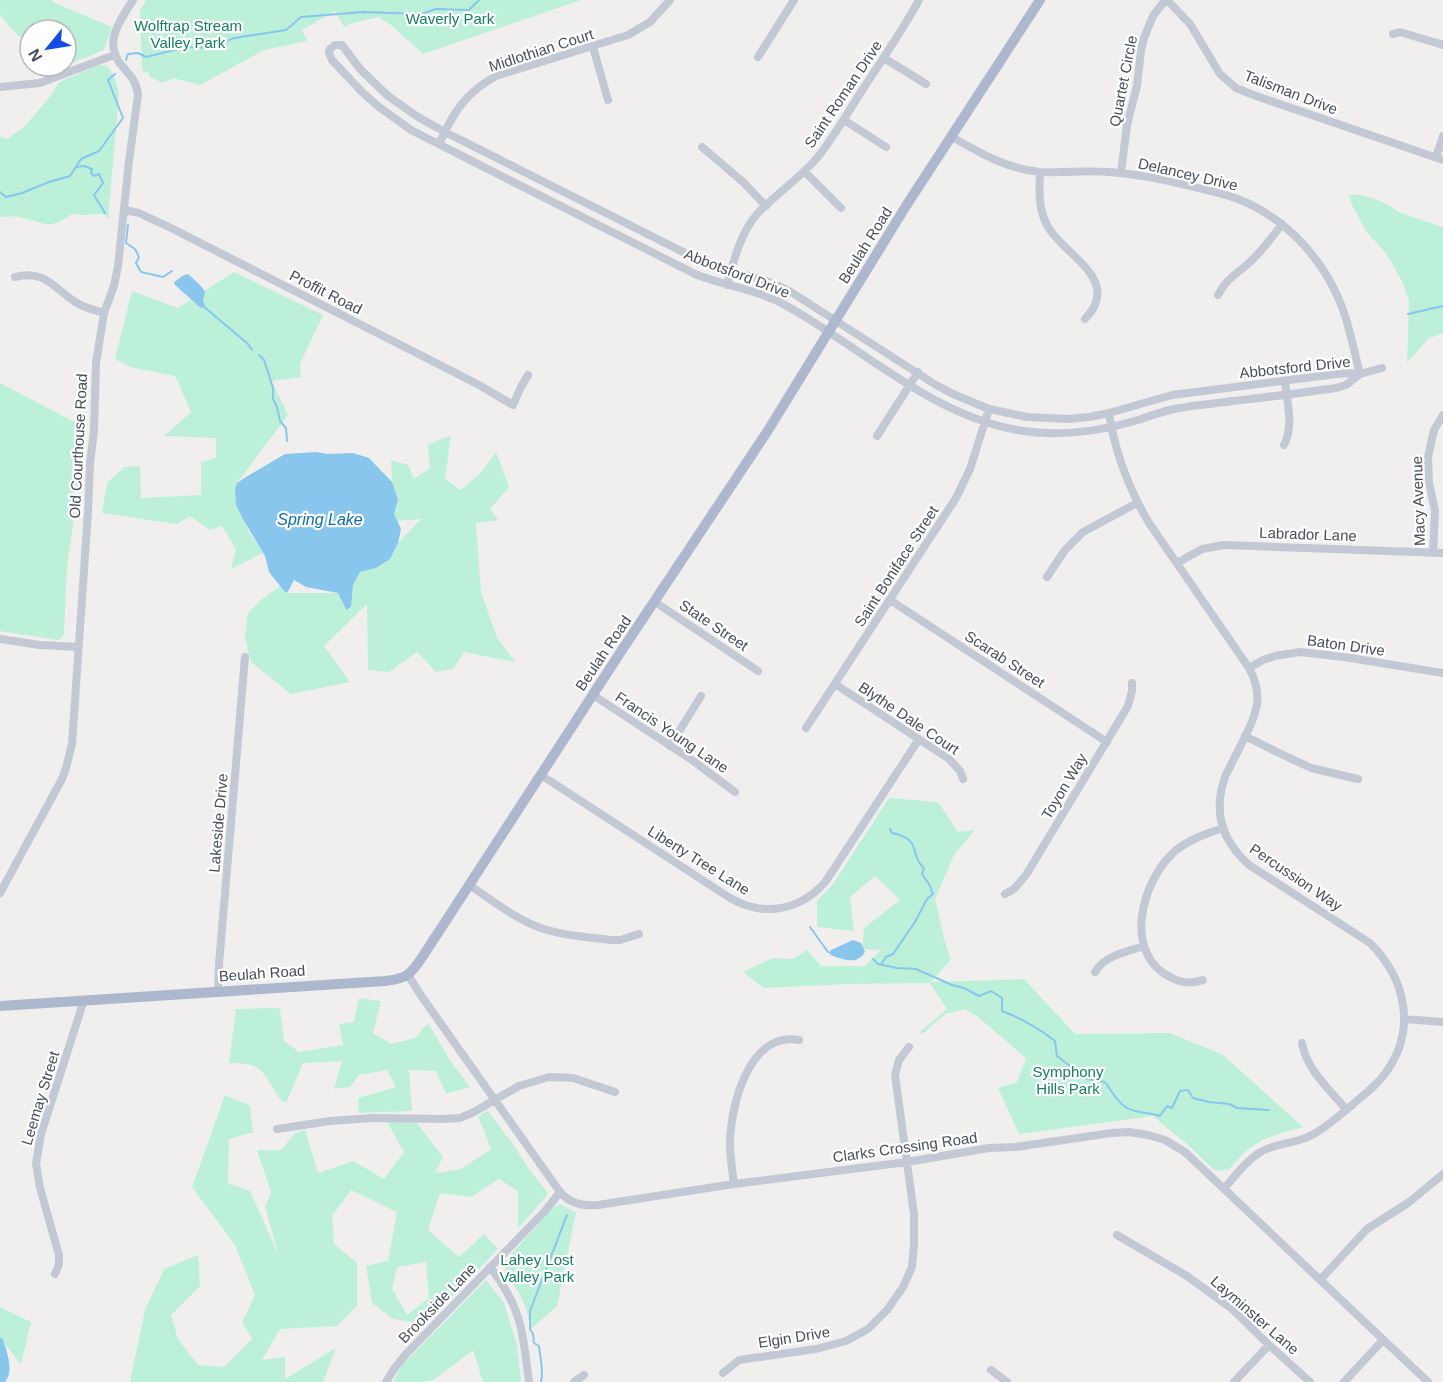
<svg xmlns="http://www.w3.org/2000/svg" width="1443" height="1382" viewBox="0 0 1443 1382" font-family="Arial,sans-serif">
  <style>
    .green { fill: #bcf0d9; fill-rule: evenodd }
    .water { fill: #88c6ee }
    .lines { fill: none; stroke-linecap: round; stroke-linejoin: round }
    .stream { stroke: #88c6ee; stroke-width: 2 }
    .minor { stroke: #c2c8d4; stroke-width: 8 }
    .major { stroke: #adb8ce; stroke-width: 10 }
    .labels { text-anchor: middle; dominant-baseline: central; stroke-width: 4.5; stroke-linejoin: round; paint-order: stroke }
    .park-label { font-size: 15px; fill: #15805e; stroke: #fff }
    .street-label { font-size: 15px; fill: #464e5d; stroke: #fff }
    .water-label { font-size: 16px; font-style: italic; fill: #096dad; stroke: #fff }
  </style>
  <rect width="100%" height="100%" fill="#f1efee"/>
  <path class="green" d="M0 0H52L55 3 112 27 104 50 53 71 50 66H66V30H30V42L18 36 0 15Z
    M146 0H581L423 54 391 25 378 17 350 24 344 27 335 11 302 30 307 41 264 50 200 85 173 78 162 83 149 76V72L142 71 140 10Z
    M99 65 107 66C115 75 117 84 119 95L108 219 103 214 82 215 72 214C45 232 47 222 19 217 13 216 6 217 0 217V136L6 139 9 138 25 126 52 94 59 82Z
    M1349 195H1360L1369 197 1389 205 1398 212 1443 227V333L1428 339 1407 363 1409 301 1402 281 1387 255 1366 231 1352 205Z
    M234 272 323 315 300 364 301 377 272 381 288 415 237 483C230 504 251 536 263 553L231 569 236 549 222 526 210 530 190 516 177 524 102 513 107 483 124 467 140 466 141 498 201 495V462L216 458V438L164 436 191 412 175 376 130 367 115 359 132 291 178 308Z
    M0 383 80 425 76 503 67 568 64 633 62 637 58 640 0 631Z
    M451 435 445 479 460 490 480 474 496 452 509 487 490 509 498 520 476 523 481 592 497 638 515 662 464 652 453 669 436 672 417 652 389 672 368 670 367 604 324 646 350 682 291 694 251 662 245 637 248 613 262 599 280 586 284 591 287 593H338L345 610 351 607 353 585 360 572 376 568 390 559 398 543 421 519 397 521 393 514 398 499 392 482 391 460 408 465 414 479 430 468 428 445Z
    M889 798 938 802 958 832 975 830 954 855 935 899 945 942 951 959 931 982 1024 979 1075 1034 1170 1033 1223 1055 1303 1127 1275 1135 1262 1140 1246 1151 1229 1169 1220 1171 1213 1169 1187 1144 1167 1128 1153 1116 1019 1134 998 1088 1017 1082 1026 1058 977 1016 964 1009 950 1013 948 1012 922 1034 920 1032 947 1009 930 983 851 984 764 988 743 972 773 958 793 959 807 950 821 966H865L881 950 862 949 864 928 900 900 875 876 850 897 854 931 817 927V901L833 884Z
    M359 998 381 1001 373 1033 391 1044 415 1038 428 1023 451 1062 470 1087 446 1094 436 1071 409 1070 412 1111 359 1113 358 1098 396 1087 387 1070 359 1075 350 1087 334 1089 342 1061 303 1063 286 1103C279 1099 277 1095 273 1088 261 1066 255 1063 229 1063L236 1009 280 1008 284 1041 299 1052 343 1045 339 1024 354 1022Z
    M225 1095 250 1106 253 1132 229 1139 228 1183 250 1191 279 1256 265 1207 271 1192 257 1150H282C288 1141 294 1131 305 1130L318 1173 353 1161 384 1179 404 1152 387 1122 417 1123 443 1157 435 1173 461 1169 491 1149 478 1116 488 1111 515 1147 528 1168 548 1193 545 1198 518 1228V1191L499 1179 471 1197 440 1193 428 1230 459 1257 484 1234 498 1249 426 1324 393 1319 372 1303 366 1266 388 1261 397 1212 351 1190 332 1216 334 1244 357 1263V1306L337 1326 280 1329 262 1360 285 1357V1379L336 1348 323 1382H130L145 1310 164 1269 198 1255 200 1286 171 1315 178 1339 198 1365 224 1367 252 1339 242 1322 255 1295 235 1245 192 1187ZM426 1262 429 1298 407 1315 392 1288 397 1267Z
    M560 1204 576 1212 557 1306 531 1329C529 1320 527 1310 523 1301 518 1289 504 1274 504 1262L554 1207Z
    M486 1280 504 1303 517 1345 521 1382H483L473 1350 434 1380 420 1382H393L402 1365Z
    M0 1307 31 1322 21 1364 0 1338Z"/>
  <path class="water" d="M188 274 201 286 205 292 203 301 205 306 201 308 175 285 174 282 184 275Z
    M316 452 328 454 353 453 369 458 392 482 398 499 394 514 401 529 398 543 390 559 376 568 360 572 353 585 351 607 346 610 338 593 306 587 294 580 287 593 284 591 269 572 265 556 244 521 236 505 235 489 237 483 246 477 285 454Z
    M853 940 861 943 865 952C856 966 843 959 830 955L831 950Z
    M0 1338H2C6 1347 11 1363 9 1373 9 1376 7 1379 5 1382H0Z"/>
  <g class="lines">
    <path class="stream" d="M126 60 128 54 138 53 146 57 186 47 208 48 234 38 286 30 301 17 363 12 421 14 436 9 469 10 479 0
      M77 167 84 166 92 169 91 173 94 176 99 174 103 183 94 195 105 213
      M0 192 6 197 22 193 49 182 70 176 81 159 99 151 123 118 108 80 115 74
      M128 225 126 243 135 249 139 257 136 263 141 272 163 277 172 271
      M203 306 248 344 252 350
      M1408 314 1443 306
      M259 355 264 360 273 388V399L277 407 280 421 286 428 287 441
      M810 927 828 952 834 953
      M873 959 878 964 897 968 916 969 952 985 964 988 979 996 991 991 1002 998V1011C1023 1019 1037 1027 1055 1041L1057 1056 1087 1079 1105 1082C1111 1090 1118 1104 1127 1108 1135 1113 1150 1112 1160 1116L1167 1106 1172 1108 1180 1091 1188 1090 1193 1098 1209 1102 1229 1104 1237 1108 1269 1110
      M882 963 886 957 893 954 915 922 927 899 933 894 930 886 922 874 924 868C908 854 924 840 892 833L890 829
      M541 1381C544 1371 540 1357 539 1346L534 1343 533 1334 530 1329V1311L567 1215"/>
    <path class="minor" d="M1167 0 1190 24 1220 74 1236 88 1256 96 1443 160
      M1393 34 1400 32 1443 45
      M593 47 608 100
      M758 57 794 0
      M884 58 926 84
      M0 87 40 83 114 55
      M844 120 886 147
      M952 137C980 153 1007 169 1040 172 1063 173 1086 170 1109 172 1136 174 1163 179 1190 186 1206 190 1222 193 1238 199 1281 216 1315 250 1335 291 1348 317 1353 347 1360 374
      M439 144C453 113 465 93 496 76L628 35 650 22 670 0
      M702 147 743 182 766 206
      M1436 157 1443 136
      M805 172 841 208
      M1040 172C1039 191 1038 209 1048 227 1064 255 1123 280 1085 319
      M1121 173 1127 125 1137 86 1141 50 1144 38 1153 16 1165 0
      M124 210 139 213 171 228 440 365 479 385 513 405 521 387 528 375
      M15 277C46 269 54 289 77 303 85 308 94 310 104 313
      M727 285C734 260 740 234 757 214 776 194 799 179 817 158 834 137 848 112 863 89 882 60 902 31 919 0
      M1218 295C1227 277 1238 274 1251 261 1263 250 1272 237 1282 224
      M1360 374 1346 385 1336 388C1302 393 1267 397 1233 401 1213 404 1193 405 1174 409 1159 412 1146 418 1131 422 1096 432 1059 436 1023 431 932 417 863 348 785 305 757 289 724 286 695 274L411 130 379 107 363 93 332 60 329 53 330 49 335 45H342L360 69 388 96 418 117 445 132 701 261 734 272 761 279 779 286 791 292 936 385 953 394 989 409 1027 417 1068 419 1089 417 1109 413 1172 395 1337 374 1348 373 1360 374 1382 368
      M1109 413C1115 453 1129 489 1149 523L1249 668C1264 696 1257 713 1244 739 1238 751 1231 764 1225 777 1213 811 1221 840 1249 865L1370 943C1407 980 1417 1032 1384 1075 1375 1087 1362 1096 1351 1106 1338 1116 1325 1129 1310 1136 1294 1144 1274 1143 1259 1153 1245 1162 1234 1177 1224 1189
      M877 436 918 372
      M1284 445C1294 426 1287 402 1285 381
      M1433 553 1435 511 1429 482 1428 457 1434 430 1443 415
      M1177 563 1202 549 1224 545 1443 553
      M1047 577 1065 550 1083 532 1137 503
      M890 600 1107 742
      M655 602 758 671
      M0 639 40 645 78 647
      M1249 668 1263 660 1275 656 1300 652 1344 657 1443 673
      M835 684 949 759 960 771 963 779
      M593 695 692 760 735 792
      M806 728 956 498 970 469 989 409
      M1245 736 1275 751 1311 768 1358 779
      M670 746 701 696
      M541 775 730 898C765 918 801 910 826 881L919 739
      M469 885C492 900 515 919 541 928 563 936 588 937 610 940H620L639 934
      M0 893 62 779 66 768 72 744 88 512 90 463 94 431 96 363 104 313 114 286 118 266 129 161 138 95C137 83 131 76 123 67 102 44 119 22 133 0
      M1005 894 1014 889 1026 875 1128 706 1132 691V683
      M1095 972C1105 955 1127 952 1144 946
      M408 975 422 997 560 1192C571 1204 582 1206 598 1205L734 1184 907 1162 989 1148 1015 1147 1112 1133 1129 1132 1148 1135 1165 1140 1185 1152 1428 1382
      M1203 980C1192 984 1182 983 1172 978 1122 955 1141 882 1174 852 1188 840 1205 834 1223 828
      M218 991 219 964 245 657
      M1404 1019 1443 1022
      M1302 1043C1306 1069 1330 1090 1346 1109
      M277 1129 330 1121 372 1118 443 1119 460 1118 474 1112 519 1086 549 1077 573 1078 615 1092
      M734 1184C732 1170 730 1156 730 1142 731 1105 749 1031 799 1040
      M1117 1235 1187 1276 1231 1308 1269 1345 1310 1382
      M490 1267C522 1308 523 1333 529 1382
      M55 1274 59 1264V1255L40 1188 36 1163 41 1134 84 1000
      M1320 1280 1367 1229 1408 1203 1443 1174
      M991 1370 1007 1382
      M723 1373 739 1360 816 1349 846 1341 868 1329 887 1310 903 1287 912 1267 914 1245V1214L895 1075 899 1060 909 1047
      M386 1382 394 1369 406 1354 545 1211 560 1192
      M574 1382 584 1375
      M1234 1382 1269 1345
      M1344 1382 1383 1340"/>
    <path class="major" d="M0 1006 385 981C407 979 411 974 423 956L620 653 767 432 906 206 1040 0"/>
  </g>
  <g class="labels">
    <g class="park-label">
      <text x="450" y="18">Waverly Park</text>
      <text x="188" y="25">Wolftrap Stream<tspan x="188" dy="17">Valley Park</tspan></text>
      <text x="1068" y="1071">Symphony<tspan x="1068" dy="17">Hills Park</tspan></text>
      <text x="537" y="1259">Lahey Lost<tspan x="537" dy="17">Valley Park</tspan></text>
    </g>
    <g class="street-label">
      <text transform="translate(541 50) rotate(-18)">Midlothian Court</text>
      <text transform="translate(1123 81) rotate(-79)">Quartet Circle</text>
      <text transform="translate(1291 92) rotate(21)">Talisman Drive</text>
      <text transform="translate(843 94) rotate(-56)">Saint Roman Drive</text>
      <text transform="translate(1188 174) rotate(13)">Delancey Drive</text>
      <text transform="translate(865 245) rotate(-58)">Beulah Road</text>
      <text transform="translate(737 273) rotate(21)">Abbotsford Drive</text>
      <text transform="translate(326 292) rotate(27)">Proffit Road</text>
      <text transform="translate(1295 367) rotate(-6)">Abbotsford Drive</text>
      <text transform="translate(78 446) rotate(-87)">Old Courthouse Road</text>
      <text transform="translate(1418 501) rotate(-92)">Macy Avenue</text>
      <text transform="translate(1308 534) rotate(2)">Labrador Lane</text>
      <text transform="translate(896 566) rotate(-57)">Saint Boniface Street</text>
      <text transform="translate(714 625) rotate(34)">State Street</text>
      <text transform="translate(1346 645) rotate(8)">Baton Drive</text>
      <text transform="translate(603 653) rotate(-56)">Beulah Road</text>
      <text transform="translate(1005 659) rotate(33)">Scarab Street</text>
      <text transform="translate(909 718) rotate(34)">Blythe Dale Court</text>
      <text transform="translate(672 732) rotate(34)">Francis Young Lane</text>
      <text transform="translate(1064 786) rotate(-59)">Toyon Way</text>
      <text transform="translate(218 823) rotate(-85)">Lakeside Drive</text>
      <text transform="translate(699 860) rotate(32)">Liberty Tree Lane</text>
      <text transform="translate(1296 877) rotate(34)">Percussion Way</text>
      <text transform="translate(262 973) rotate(-4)">Beulah Road</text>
      <text transform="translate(40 1098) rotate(-73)">Leemay Street</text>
      <text transform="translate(905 1147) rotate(-8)">Clarks Crossing Road</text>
      <text transform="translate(437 1303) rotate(-46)">Brookside Lane</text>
      <text transform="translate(1255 1315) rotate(41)">Layminster Lane</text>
      <text transform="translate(794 1337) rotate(-9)">Elgin Drive</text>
    </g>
    <g class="water-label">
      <text x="320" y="519">Spring Lake</text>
    </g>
  </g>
  <g transform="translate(48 48) rotate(240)"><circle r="28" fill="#ffffff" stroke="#b5b8be" stroke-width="1.5"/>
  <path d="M0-4.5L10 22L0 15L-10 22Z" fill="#144ae5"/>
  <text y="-9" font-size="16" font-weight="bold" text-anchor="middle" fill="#464e5d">N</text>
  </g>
</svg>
